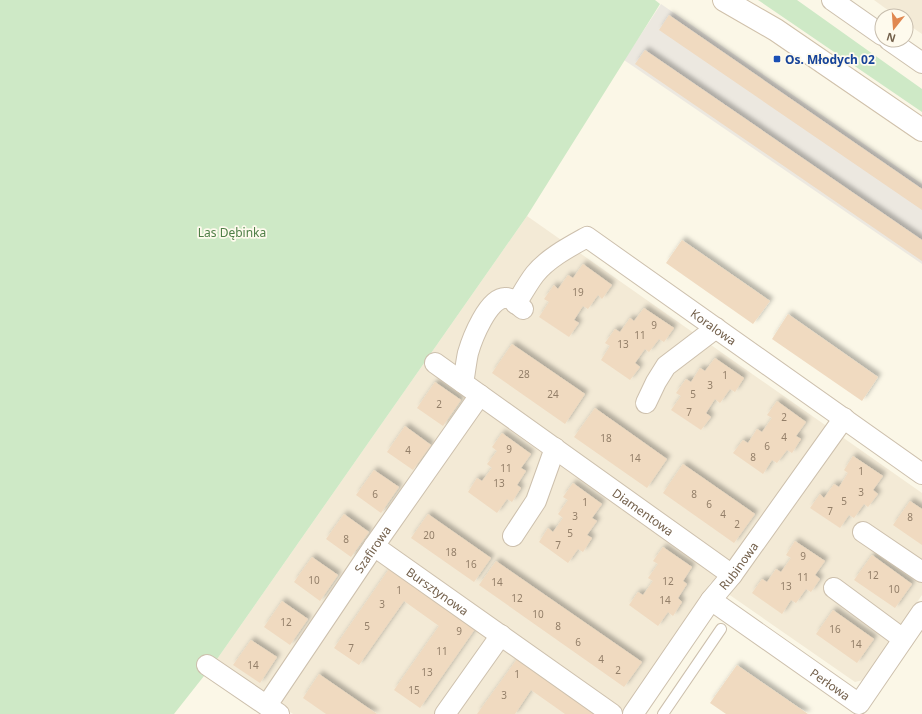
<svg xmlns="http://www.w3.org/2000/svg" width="922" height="714" viewBox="0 0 922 714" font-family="'Noto Sans',sans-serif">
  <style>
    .residential { fill: #f3ead6 }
    .industrial { fill: #ece8e0 }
    .green { fill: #cee9c6 }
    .building { fill: #f0dac0; filter: url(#shadow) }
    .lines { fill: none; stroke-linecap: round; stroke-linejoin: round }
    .lane-casing { stroke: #cdc0ad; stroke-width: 12 }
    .street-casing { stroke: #cdc0ad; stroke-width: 22 }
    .secondary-casing { stroke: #d0c1ab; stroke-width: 24 }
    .lane { stroke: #fff; stroke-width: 10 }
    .street { stroke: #fff; stroke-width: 20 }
    .secondary { stroke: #fff; stroke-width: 22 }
    .transit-dot { fill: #1a4fb4; stroke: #fefaed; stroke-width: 1.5 }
    .labels { text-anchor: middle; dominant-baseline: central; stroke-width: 3.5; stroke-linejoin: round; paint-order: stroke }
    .number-label { font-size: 10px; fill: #937f69 }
    .transit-label { font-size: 12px; font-weight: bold; fill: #164399; stroke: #fefaed; text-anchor: start }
    .park-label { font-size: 12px; fill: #4f7f47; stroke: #fefaed }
    .street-label { font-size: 12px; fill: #74614c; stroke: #fefaed }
  </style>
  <defs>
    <filter id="shadow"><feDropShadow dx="3.5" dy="-3.5" stdDeviation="2" flood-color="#0004"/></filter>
  </defs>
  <rect width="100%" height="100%" fill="#fbf7e7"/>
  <path class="residential" d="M874 0H922V34L906 23V16H896Z
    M527 216 922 493V595L863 680 855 682 711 582 622 714H293L215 662Z"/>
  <path class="industrial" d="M661 4 922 184V264L624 60Z"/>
  <path class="green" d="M0 0H655L660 4 527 216 215 662 174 714H0Z
    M758 0H797L922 89V112Z"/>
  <path class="building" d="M669 15 922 189V210L659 30Z
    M645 50 922 240V261L635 64Z
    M682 240 770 301 753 324 666 263Z
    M583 264 612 285 602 299 598 295 588 309 583 306 574 320 579 323 569 337 539 317 549 302 544 299 554 285 558 289 568 275 573 278Z
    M644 308 674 328 664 342 659 339 649 352 645 349 635 363 640 367 630 380 601 360 610 346 605 343 615 329 620 332 630 318 634 321Z
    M788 314 878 377 862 401 772 339Z
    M512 344 585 394 565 424 492 373Z
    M715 358 744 378 735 392 730 389 720 403 715 399 706 413 711 417 701 430 671 410 681 396 676 393 686 379 691 382 700 368 705 371Z
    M435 382 461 400 443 426 417 408Z
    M777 401 806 422 796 436 801 439 792 453 787 450 777 463 772 460 763 474 733 453 743 440 748 443 757 429 762 432 772 418 767 415Z
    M595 408 667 459 647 488 574 437Z
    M405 426 431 445 413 470 387 452Z
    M502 433 531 454 521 468 526 471 517 485 521 488 512 502 507 499 497 513 468 492 477 478 482 481 492 468 487 464 497 451 492 447Z
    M853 456 883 476 873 490 878 494 868 507 864 504 854 518 849 515 840 528 810 508 820 494 824 498 834 484 839 487 848 473 844 470Z
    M683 464 755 514 734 543 663 493Z
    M374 470 399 487 381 513 356 495Z
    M573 483 602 504 592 518 597 521 587 535 592 538 583 552 578 549 568 563 539 542 548 528 553 532 563 518 558 514 568 500 563 497Z
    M910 501 922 509V545L893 525Z
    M344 514 369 532 351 557 326 539Z
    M428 514 491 558 474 582 411 538Z
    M795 541 825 561 815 575 820 579 811 592 806 589 796 603 791 600 782 614 752 593 762 579 767 582 776 569 781 572 791 558 786 555Z
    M663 547 692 567 683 581 687 584 678 598 682 602 673 616 668 612 658 626 629 605 638 592 643 595 653 581 648 578 658 564 653 561Z
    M872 555 912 584 895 608 854 580Z
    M312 557 338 575 320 601 294 582Z
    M496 561 642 662 624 687 479 585Z
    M389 569 475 629 420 708 394 690 439 626 404 601 359 665 334 648Z
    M282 601 308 619 290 645 264 627Z
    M833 610 874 639 857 663 816 634Z
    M251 640 277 657 260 683 233 665Z
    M517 659 594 714H565L531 690 515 714H477Z
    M737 665 808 714H726L710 703Z
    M319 674 377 714H326L303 698Z"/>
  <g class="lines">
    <g class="lane-casing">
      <path id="lane" d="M663 714 721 629"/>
    </g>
    <g class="street-casing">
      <g id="street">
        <path d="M832 0 882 35"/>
        <path d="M889 40 922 63"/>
        <path id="s1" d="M516 304C522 294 528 283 535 274 548 258 569 247 587 237L922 474"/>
        <path id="s2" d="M435 363 732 575"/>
        <path d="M463 383C465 373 466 362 468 353 472 339 488 298 505 298 511 297 518 305 523 309"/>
        <path d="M646 403 656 382 666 366 716 328"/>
        <path d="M863 532 922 572"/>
        <path d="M513 536 536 501 555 448"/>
        <path id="s3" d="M374 546 612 714"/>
        <path d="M834 588 903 639"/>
        <path id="s4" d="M711 600 859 704 922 612"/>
        <path d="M207 665 279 714"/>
        <path id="s5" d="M267 705 374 546 480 395"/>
        <path d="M445 714 501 635"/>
        <path id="s6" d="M633 714 711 600 732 575 844 418"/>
      </g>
    </g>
    <g class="secondary-casing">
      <path id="secondary" d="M724 0 776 30 922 130"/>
    </g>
    <use href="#lane" class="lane"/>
    <use href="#street" class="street"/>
    <use href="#secondary" class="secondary"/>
  </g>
  <rect class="transit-dot" x="773" y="55" width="8" height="8" rx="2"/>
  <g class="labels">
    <g class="number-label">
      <text x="578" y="292">19</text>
      <text x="654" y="325">9</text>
      <text x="640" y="335">11</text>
      <text x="623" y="344">13</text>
      <text x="524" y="374">28</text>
      <text x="725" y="375">1</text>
      <text x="710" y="385">3</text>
      <text x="553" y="394">24</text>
      <text x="693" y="394">5</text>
      <text x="439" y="404">2</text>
      <text x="689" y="412">7</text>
      <text x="784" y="417">2</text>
      <text x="784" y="437">4</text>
      <text x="606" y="438">18</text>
      <text x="767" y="446">6</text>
      <text x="509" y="449">9</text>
      <text x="408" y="450">4</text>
      <text x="753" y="457">8</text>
      <text x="635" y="458">14</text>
      <text x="506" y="468">11</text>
      <text x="861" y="471">1</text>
      <text x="499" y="483">13</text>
      <text x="861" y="492">3</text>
      <text x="375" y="494">6</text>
      <text x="694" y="494">8</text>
      <text x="844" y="501">5</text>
      <text x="585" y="502">1</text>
      <text x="709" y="504">6</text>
      <text x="830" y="511">7</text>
      <text x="723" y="514">4</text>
      <text x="575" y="516">3</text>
      <text x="910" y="517">8</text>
      <text x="737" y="524">2</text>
      <text x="570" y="533">5</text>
      <text x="429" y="535">20</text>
      <text x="346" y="539">8</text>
      <text x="558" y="545">7</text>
      <text x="451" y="552">18</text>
      <text x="803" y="556">9</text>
      <text x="471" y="564">16</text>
      <text x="873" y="575">12</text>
      <text x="803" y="577">11</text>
      <text x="314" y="580">10</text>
      <text x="668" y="581">12</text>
      <text x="497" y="582">14</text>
      <text x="786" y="586">13</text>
      <text x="894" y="589">10</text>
      <text x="399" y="590">1</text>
      <text x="517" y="598">12</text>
      <text x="665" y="600">14</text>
      <text x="382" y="604">3</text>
      <text x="538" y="614">10</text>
      <text x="286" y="622">12</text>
      <text x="367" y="626">5</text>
      <text x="558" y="626">8</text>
      <text x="835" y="629">16</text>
      <text x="459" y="631">9</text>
      <text x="578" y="642">6</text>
      <text x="856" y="644">14</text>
      <text x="351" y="648">7</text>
      <text x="442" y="651">11</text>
      <text x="601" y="659">4</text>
      <text x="253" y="665">14</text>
      <text x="618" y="670">2</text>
      <text x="427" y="672">13</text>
      <text x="517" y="674">1</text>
      <text x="414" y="690">15</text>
      <text x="504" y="695">3</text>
    </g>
    <g class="transit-label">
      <text x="785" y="59">Os. Młodych 02</text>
    </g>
    <g class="park-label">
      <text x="232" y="232">Las Dębinka</text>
    </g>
    <g class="street-label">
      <text stroke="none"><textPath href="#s1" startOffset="255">Koralowa</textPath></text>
      <text stroke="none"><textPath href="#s2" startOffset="256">Diamentowa</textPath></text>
      <text stroke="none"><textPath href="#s5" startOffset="188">Szafirowa</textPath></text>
      <text stroke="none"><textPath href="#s6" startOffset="182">Rubinowa</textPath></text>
      <text stroke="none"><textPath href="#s3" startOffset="78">Bursztynowa</textPath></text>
      <text stroke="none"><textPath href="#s4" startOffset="146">Perłowa</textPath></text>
    </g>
  </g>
  <g transform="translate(894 28) rotate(197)"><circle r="19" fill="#fefaed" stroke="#c7bdad"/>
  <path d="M0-3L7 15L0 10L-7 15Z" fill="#e08851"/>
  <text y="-6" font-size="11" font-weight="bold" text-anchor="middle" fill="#74614c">N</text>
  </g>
</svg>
